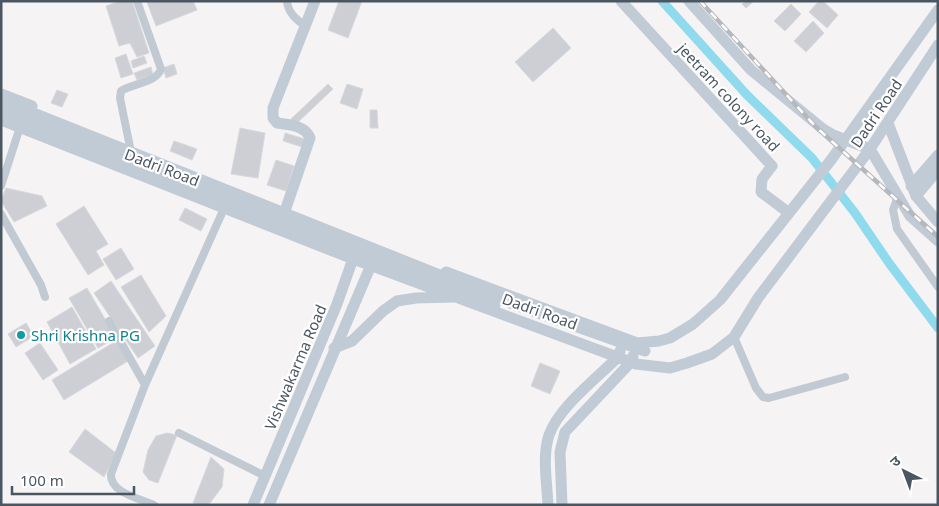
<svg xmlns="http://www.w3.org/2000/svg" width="939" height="506" viewBox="0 0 939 506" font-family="'Noto Sans','Noto Sans Devanagari',sans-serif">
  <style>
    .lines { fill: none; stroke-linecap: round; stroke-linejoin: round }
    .canal { stroke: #90daee; stroke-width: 9 }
    .building { fill: #cdcfd5; stroke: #d7d9de }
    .street { stroke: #c1cad2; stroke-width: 8 }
    .secondary { stroke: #c1cbd6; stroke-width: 11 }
    .rail-casing { stroke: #b5b8bd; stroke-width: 4.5 }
    .rail { stroke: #fff; stroke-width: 2.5; stroke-dasharray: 8; stroke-linecap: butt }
    .secondary-bridge { stroke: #c1cbd6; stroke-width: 11 }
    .culture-dot { fill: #0f9aa8; stroke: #fff; stroke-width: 2 }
    .labels { text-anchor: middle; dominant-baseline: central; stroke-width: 4.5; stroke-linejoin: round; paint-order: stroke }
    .street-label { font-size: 15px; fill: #4a5661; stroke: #fff }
    .culture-label { font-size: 15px; fill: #0d838f; stroke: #fff; text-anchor: start }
  </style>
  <rect width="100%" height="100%" fill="#f5f3f3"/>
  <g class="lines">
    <path class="canal" d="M662 1 747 95 812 158 855 213 889 263 938 328"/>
  </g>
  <path class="building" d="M120 1H132L149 53 137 57 130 43 119 46 106 6Z
    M193 1 197 10 156 26 147 2Z
    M339 1H362L348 38 328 30Z
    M746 1H754L746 8 742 4Z
    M819 1H823L838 15 827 28 809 12Z
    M791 4 801 14 785 31 774 21Z
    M813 21 824 33 806 52 794 41Z
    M553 28 571 48 533 82 515 62Z
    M126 54 133 74 121 78 115 58Z
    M144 56 147 63 133 68 131 61Z
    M174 64 177 74 166 78 163 68Z
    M151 67 153 75 137 80 134 73Z
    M328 84 333 89 296 124 291 119Z
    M347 84 363 89 357 109 340 103Z
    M57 90 68 94 62 107 51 103Z
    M370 110H377L378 128H370Z
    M240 128 265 133 258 178 231 174Z
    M285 133 305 139 302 147 283 141Z
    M174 141 197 149 192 160 170 151Z
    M276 160 294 166 286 191 267 185Z
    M6 188 42 196 47 206 14 222 1 201Z
    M84 206 108 244 96 251 104 265 88 275 56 224Z
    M185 208 207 219 201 231 179 220Z
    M121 248 134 269 116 280 103 259Z
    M141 275 166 316 149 332 121 287Z
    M111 281 155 346 138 358 94 293Z
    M87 288 116 338 98 348 69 298Z
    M72 307 96 349 70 364 47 322Z
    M26 323 34 336 16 347 8 334Z
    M116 341 128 361 64 400 52 380Z
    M40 343 58 370 43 380 25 353Z
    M540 363 560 371 550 394 531 386Z
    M85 429 116 453 104 477 69 452Z
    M167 433 177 435 158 483 149 480 143 472 148 450 156 436Z
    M211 457 224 469 222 487 210 503 202 505 193 503Z"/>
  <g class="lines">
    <path class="street" d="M287 1C288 13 296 19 305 26
      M130 147 120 98 121 91C133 83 156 83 161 69L137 1
      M1 186 20 127
      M898 196 893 210 897 229 938 287
      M1 214 41 285 45 297
      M109 321 145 385
      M734 337 756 388 763 397 769 398 845 377
      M179 433 265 476
      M154 505C139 498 110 493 111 474L145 385 226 204"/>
    <path class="secondary" d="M621 1 772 166 762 179 761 192 789 213
      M689 1 751 70 823 129 833 135 870 149 910 216 938 241
      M1 94 32 106
      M1 120 353 259 636 364 670 368 687 363 712 354 734 337 758 298 870 149 938 45
      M888 123 916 196 938 222
      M911 186 938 155
      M916 196 938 170
      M286 208 310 138C305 125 289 125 277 123L273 118V108L315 1
      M446 272 637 343 659 341 670 338 693 324 720 300 831 160 938 10
      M334 348 352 341 383 311 397 301 416 298 454 297
      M253 505 337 304 355 253
      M269 505 374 258
      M548 505C547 483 542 456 549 435 559 407 597 378 618 357L620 351
      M562 505 560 452 565 432 631 362 633 356"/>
    <g class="rail-casing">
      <path id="rail" d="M700 1 816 127 938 237"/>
    </g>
    <use href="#rail" class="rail"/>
    <path class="secondary-bridge" d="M1 100 510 303 645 351
      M1 111 495 305"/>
  </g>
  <circle class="culture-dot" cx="21" cy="335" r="5"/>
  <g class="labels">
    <g class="street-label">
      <text transform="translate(729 97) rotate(47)">jeetram colony road</text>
      <text transform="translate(876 113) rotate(-56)">Dadri Road</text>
      <text transform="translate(162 167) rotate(21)">Dadri Road</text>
      <text transform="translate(540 311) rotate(20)">Dadri Road</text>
      <text transform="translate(295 367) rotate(-67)">Vishwakarma Road</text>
    </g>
    <g class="culture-label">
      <text x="31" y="335">Shri Krishna PG</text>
    </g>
  </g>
  <rect width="939" height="506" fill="none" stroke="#4a5661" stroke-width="5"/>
  <g transform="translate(904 471) rotate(318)" stroke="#ffffff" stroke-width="4" paint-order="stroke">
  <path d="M0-4L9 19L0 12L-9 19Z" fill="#4a5661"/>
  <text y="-8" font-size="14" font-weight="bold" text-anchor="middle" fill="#4a5661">उ</text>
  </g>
  <path d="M12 486v8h122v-8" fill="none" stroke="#4a5661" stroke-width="2.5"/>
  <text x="20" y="486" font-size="15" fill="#4a5661" stroke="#ffffff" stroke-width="4" paint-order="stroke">100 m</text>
</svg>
